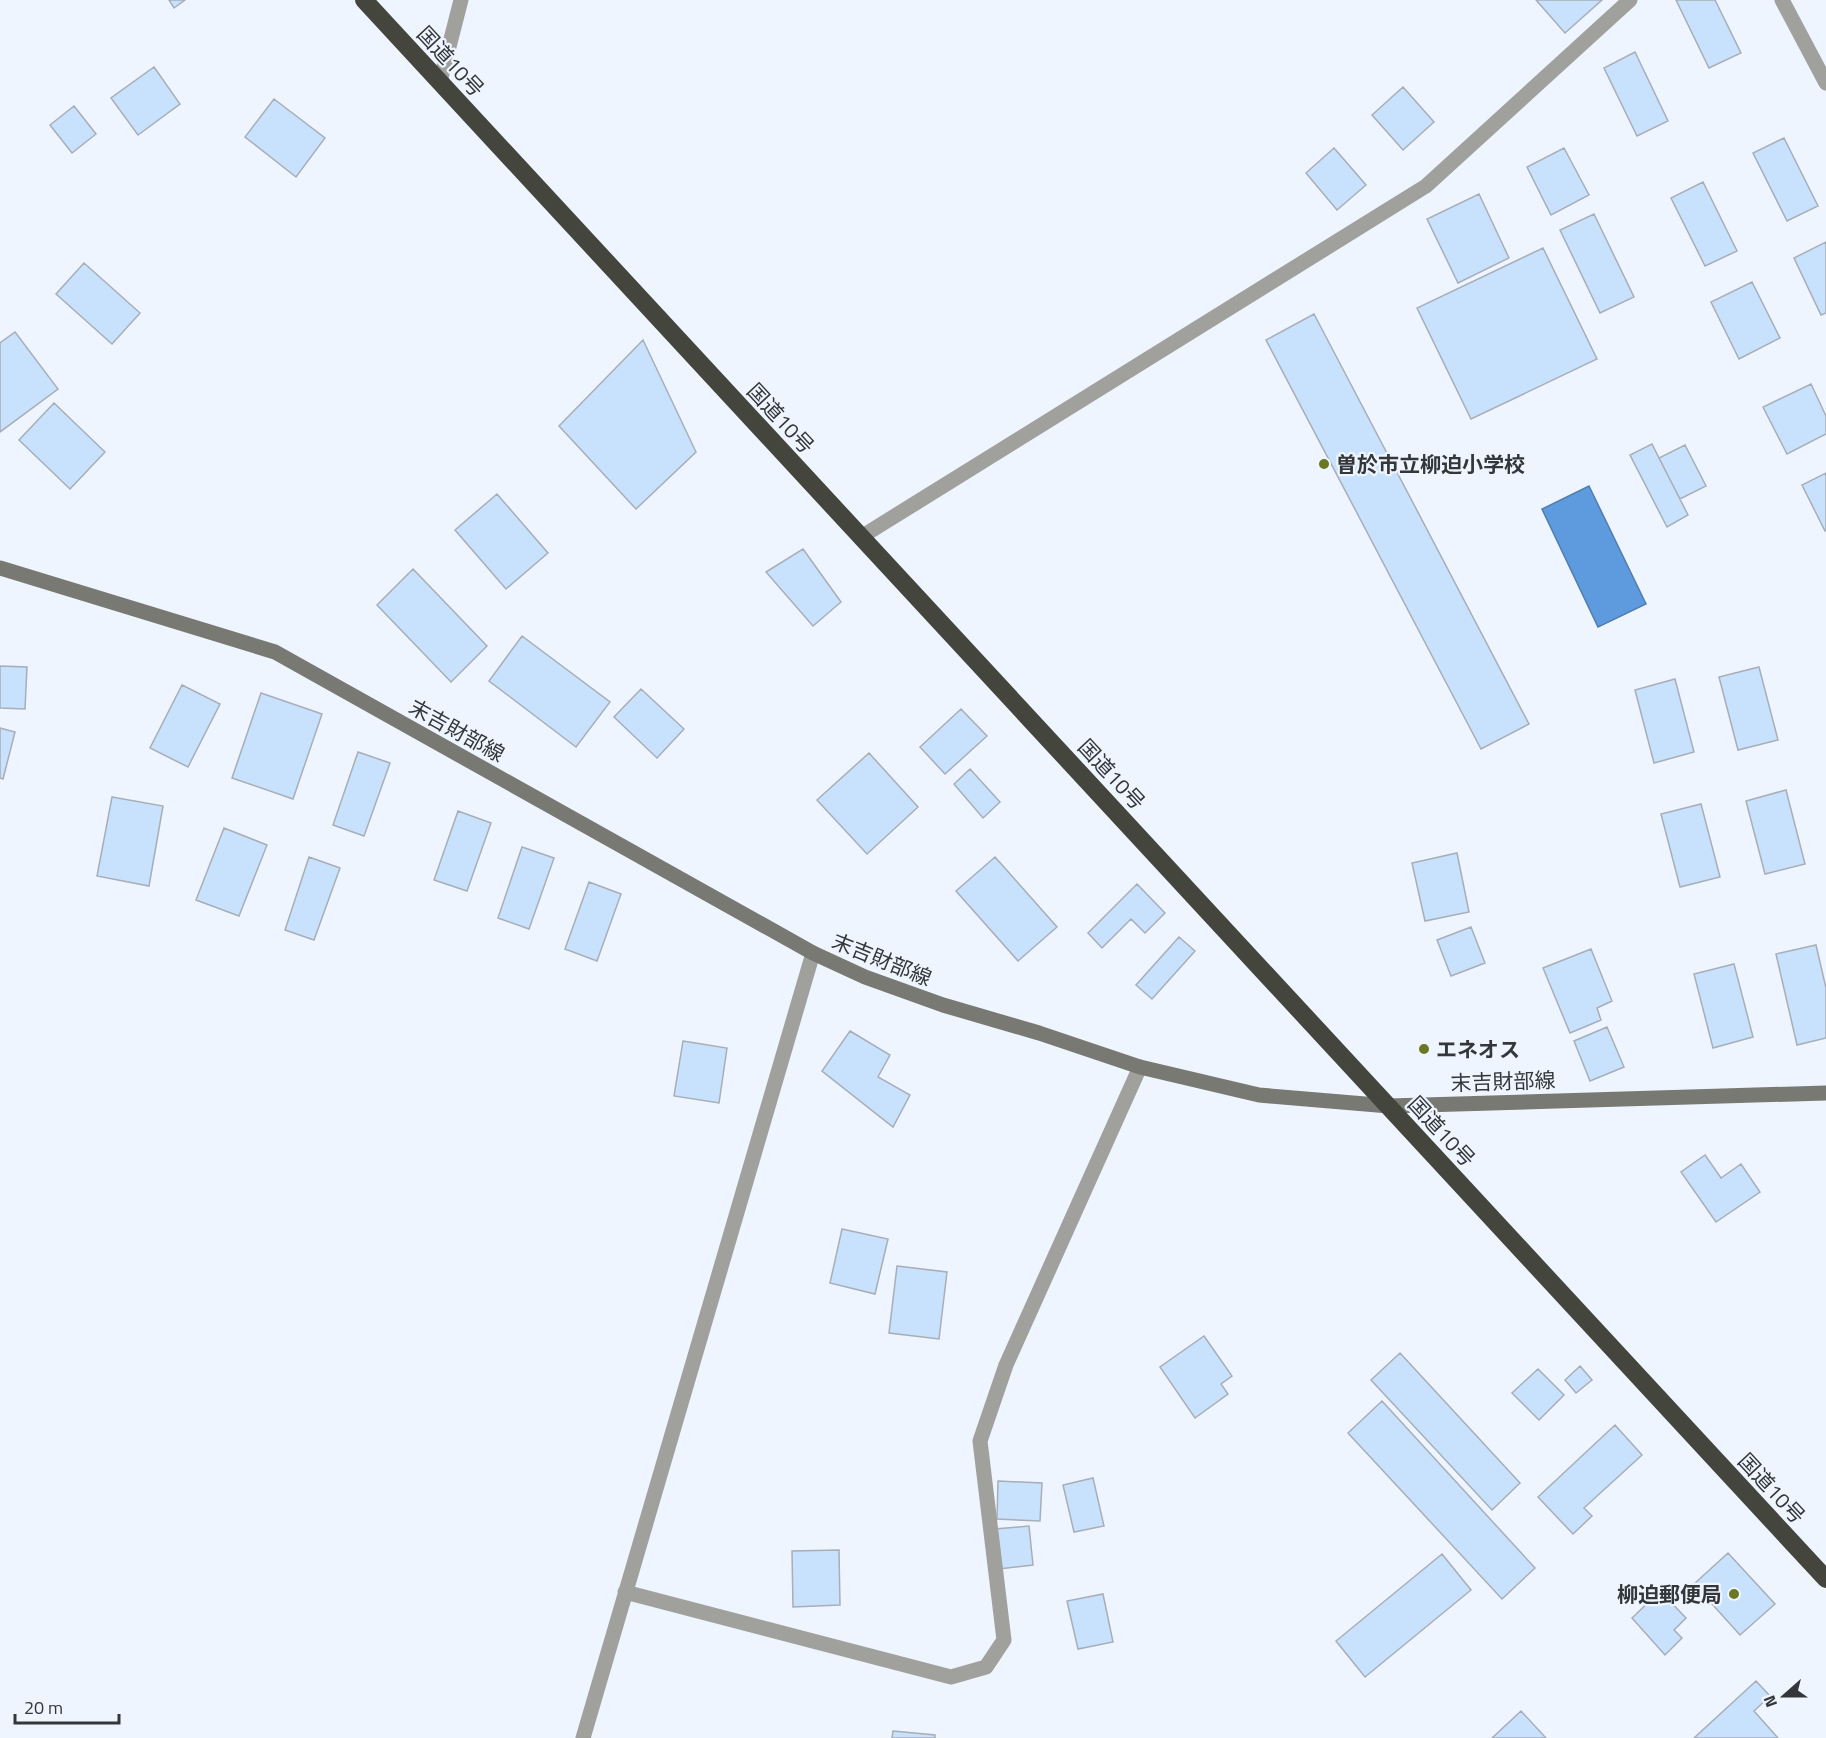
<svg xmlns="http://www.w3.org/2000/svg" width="1826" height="1738" viewBox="0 0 1826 1738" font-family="'Titillium Web','Noto Sans JP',sans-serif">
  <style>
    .water { fill: #5e9bde; stroke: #517dad; stroke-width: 1.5 }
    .building { fill: #c8e1fd; stroke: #a7aeb7; stroke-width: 1.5 }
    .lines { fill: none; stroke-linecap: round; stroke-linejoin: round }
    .lane { stroke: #a0a19d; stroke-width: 15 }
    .street { stroke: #a0a19d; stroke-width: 15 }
    .secondary { stroke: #787973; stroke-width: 15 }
    .highway { stroke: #44463d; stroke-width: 18 }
    .poi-dot { fill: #6a7824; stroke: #eef5ff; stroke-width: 2 }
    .labels { text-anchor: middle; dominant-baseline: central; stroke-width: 4.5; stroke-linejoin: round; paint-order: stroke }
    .street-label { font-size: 21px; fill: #34373a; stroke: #eef5ff }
    .poi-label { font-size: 21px; font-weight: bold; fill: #34373a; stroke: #eef5ff; text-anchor: start }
  </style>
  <rect width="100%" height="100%" fill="#eef5ff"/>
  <path class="water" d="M1589 486 1646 604 1598 627 1542 509Z"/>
  <path class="building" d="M169 0H185L174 8Z
    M1536 0H1602L1565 33Z
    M1676 0H1715L1741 53 1709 68Z
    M1635 52 1668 121 1637 136 1604 68Z
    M154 67 180 104 138 135 111 98Z
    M1403 87 1434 122 1403 150 1372 115Z
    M274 99 325 138 296 177 245 137Z
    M74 106 96 134 72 153 50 125Z
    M1784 138 1818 206 1787 221 1753 153Z
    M1334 148 1366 185 1337 210 1306 173Z
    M1564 148 1589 195 1551 215 1527 167Z
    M1703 182 1737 251 1705 266 1671 198Z
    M1479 194 1509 258 1458 283 1427 219Z
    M1594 214 1634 297 1600 313 1560 230Z
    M1826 242V313L1821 315 1794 258Z
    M1543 248 1597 359 1471 419 1417 308Z
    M84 263 140 313 112 344 56 294Z
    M1752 282 1780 338 1739 359 1711 302Z
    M1314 314 1529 724 1481 749 1266 340Z
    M15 332 58 389 0 432V343Z
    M643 340 696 452 636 509 559 426Z
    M1811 384 1826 416V434L1787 454 1763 407Z
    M54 403 105 452 70 489 19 440Z
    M1652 444 1688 515 1667 527 1630 455Z
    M1685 445 1706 486 1680 499 1659 458Z
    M1826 473V530L1825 531 1802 485Z
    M497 494 548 553 506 589 455 530Z
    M803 549 841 602 813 626 766 572Z
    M413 569 487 646 451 682 377 605Z
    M522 636 610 702 576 747 489 681Z
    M0 666 27 667 25 709 0 708Z
    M1759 667 1778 740 1738 750 1719 677Z
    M1675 679 1694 752 1654 763 1635 690Z
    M182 685 220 704 188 767 150 748Z
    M641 689 684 729 657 758 614 717Z
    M261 693 322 714 293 799 232 778Z
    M961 709 987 736 945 774 920 747Z
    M0 728 15 732 3 779 0 778Z
    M358 752 390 763 364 836 333 825Z
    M869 753 918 807 867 854 817 800Z
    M970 769 1000 802 983 818 954 784Z
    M1786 790 1805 864 1765 874 1746 801Z
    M112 797 163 806 149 886 97 876Z
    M1701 804 1720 877 1680 887 1661 814Z
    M458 811 491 823 467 891 434 880Z
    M224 828 267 845 239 916 196 900Z
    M522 847 554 858 529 929 498 918Z
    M1457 853 1469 912 1425 921 1412 863Z
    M309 857 340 868 314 940 285 930Z
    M995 857 1057 927 1018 961 956 891Z
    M589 882 621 894 597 961 565 949Z
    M1137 884 1165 913 1145 933 1131 919 1102 948 1088 933Z
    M1471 927 1485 963 1451 976 1437 940Z
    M1179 937 1195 951 1152 999 1136 985Z
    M1816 945 1826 988V1038L1797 1045 1776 954Z
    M1591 949 1612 1001 1597 1008 1601 1020 1570 1033 1543 968Z
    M1734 964 1753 1037 1713 1048 1694 974Z
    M1607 1027 1624 1067 1590 1081 1574 1041Z
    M850 1031 890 1055 878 1077 910 1095 893 1127 822 1071Z
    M683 1041 727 1048 719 1103 674 1096Z
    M1705 1155 1721 1178 1741 1164 1760 1192 1716 1222 1681 1172Z
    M842 1229 888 1239 875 1294 830 1283Z
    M897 1266 947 1272 939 1339 889 1333Z
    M1204 1336 1232 1376 1221 1384 1228 1394 1195 1418 1160 1367Z
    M1400 1353 1520 1483 1492 1510 1371 1380Z
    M1580 1366 1592 1380 1576 1393 1565 1380Z
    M1538 1369 1564 1395 1539 1420 1512 1393Z
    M1382 1401 1535 1568 1502 1599 1348 1433Z
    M1615 1425 1642 1455 1584 1508 1592 1516 1573 1534 1538 1497Z
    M1093 1478 1104 1526 1074 1532 1063 1485Z
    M998 1481 1042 1483 1040 1521 997 1519Z
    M1029 1526 1033 1565 999 1569 995 1529Z
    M839 1550 840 1605 793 1607 792 1551Z
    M1728 1553 1775 1604 1740 1635 1694 1584Z
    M1442 1554 1471 1590 1365 1677 1336 1641Z
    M1660 1591 1686 1618 1674 1630 1682 1638 1665 1655 1632 1618Z
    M1103 1594 1113 1642 1078 1649 1067 1601Z
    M1756 1681 1770 1696 1754 1711 1778 1738H1694Z
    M1521 1711 1546 1738H1492Z
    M893 1731 935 1735V1738H892Z"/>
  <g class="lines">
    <path class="lane" d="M440 82 461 0"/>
    <path class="street" d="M1782 0 1826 83
      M861 537 1426 186 1630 0
      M625 1592 951 1677 986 1667 1004 1640 980 1441 1006 1365 1140 1067
      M583 1738 813 953"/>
    <path class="secondary" d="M0 568 275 652 813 953 865 977 943 1005 1039 1033 1140 1067 1259 1095 1389 1106 1826 1093"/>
    <path class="highway" d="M364 0 1826 1579"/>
  </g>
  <g class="poi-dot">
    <circle cx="1324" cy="464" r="6"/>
    <circle cx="1424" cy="1049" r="6"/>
    <circle cx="1734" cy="1594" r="6"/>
  </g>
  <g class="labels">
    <g class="street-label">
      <text transform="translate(451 61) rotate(47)">国道10号</text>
      <text transform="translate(781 418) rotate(47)">国道10号</text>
      <text transform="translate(457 730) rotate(29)">末吉財部線</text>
      <text transform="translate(1112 774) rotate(47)">国道10号</text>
      <text transform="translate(882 959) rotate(22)">末吉財部線</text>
      <text transform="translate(1503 1081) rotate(-2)">末吉財部線</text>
      <text transform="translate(1442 1131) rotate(47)">国道10号</text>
      <text transform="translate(1772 1488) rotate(47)">国道10号</text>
    </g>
    <g class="poi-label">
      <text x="1336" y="464">曽於市立柳迫小学校</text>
      <text x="1436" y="1049">エネオス</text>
      <text x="1722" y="1594" text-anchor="end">柳迫郵便局</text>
    </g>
  </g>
  <g transform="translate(1784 1696) rotate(249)" stroke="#eef5ff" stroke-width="4.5" paint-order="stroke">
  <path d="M0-4.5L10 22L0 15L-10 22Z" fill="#34373a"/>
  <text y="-9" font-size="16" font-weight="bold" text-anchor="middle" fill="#34373a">N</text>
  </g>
  <path d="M15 1714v9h104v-9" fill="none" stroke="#34373a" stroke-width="3"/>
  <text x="24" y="1714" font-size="18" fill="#34373a" stroke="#eef5ff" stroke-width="4.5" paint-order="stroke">20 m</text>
</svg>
